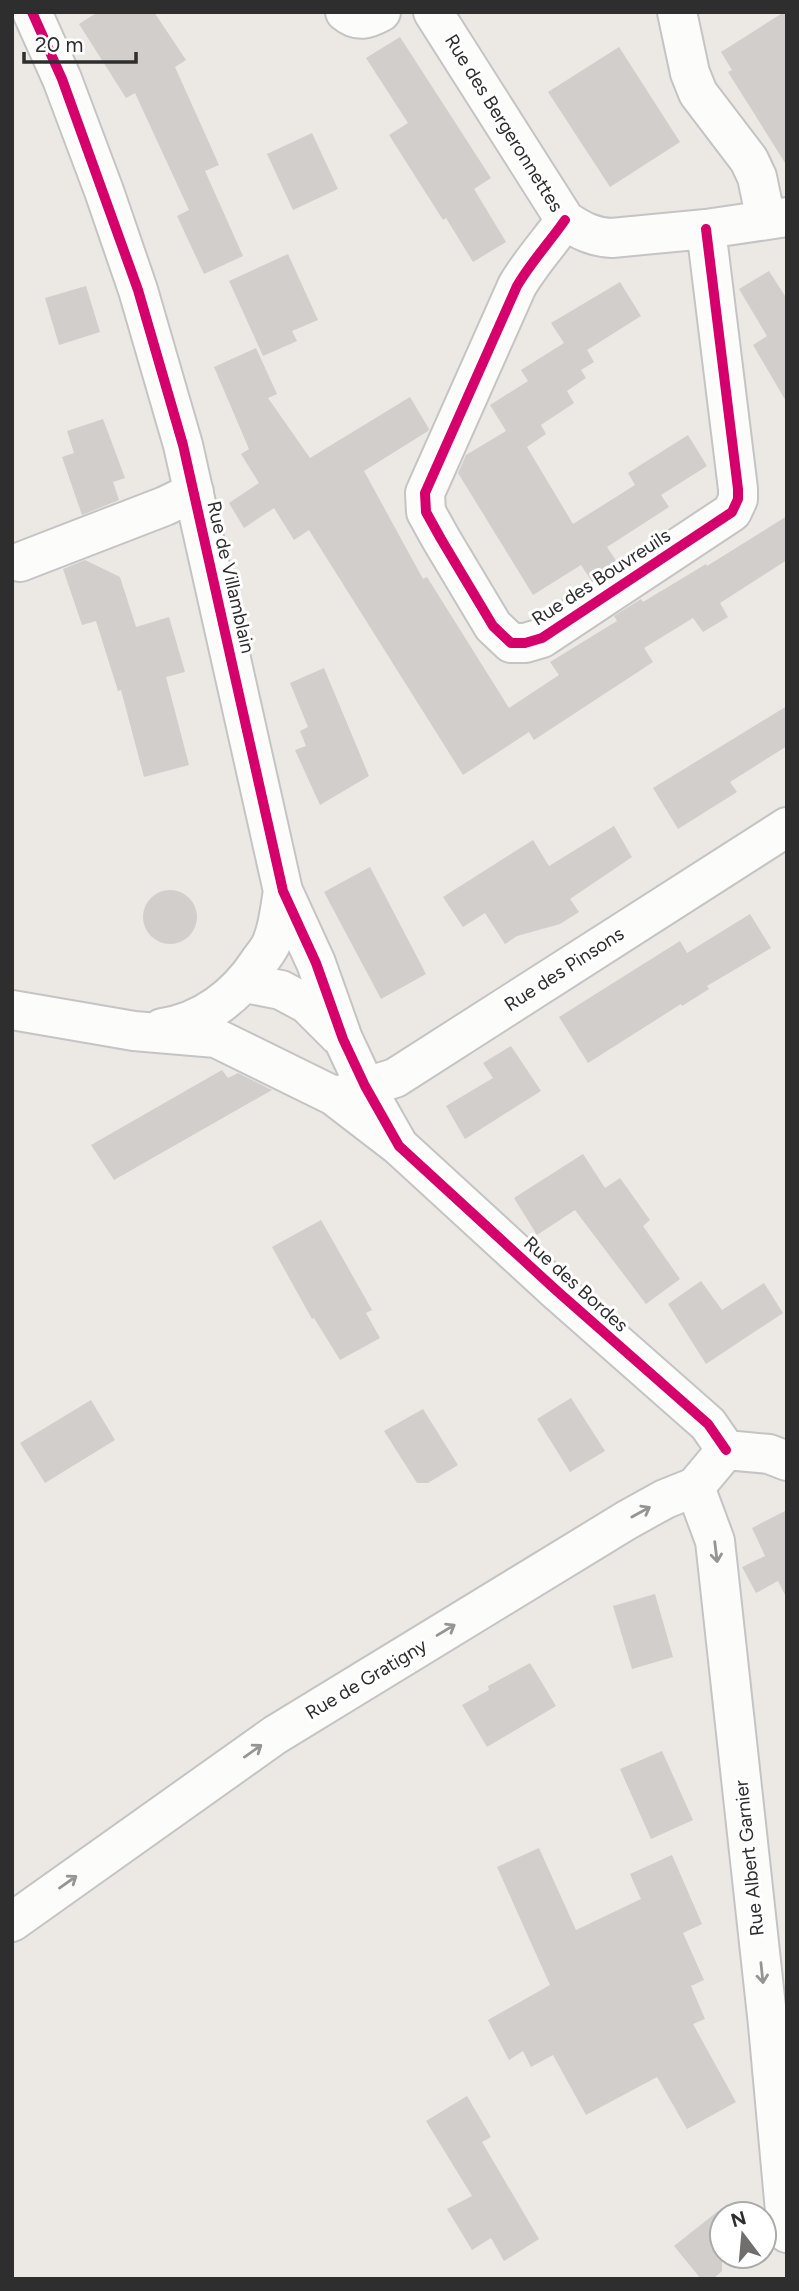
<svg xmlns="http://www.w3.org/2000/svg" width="799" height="2291" viewBox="0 0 799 2291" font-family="Figtree,sans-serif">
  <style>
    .building { fill: #d1cecb }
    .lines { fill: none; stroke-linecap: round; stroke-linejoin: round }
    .minor-casing { stroke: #c5c4c5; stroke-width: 42 }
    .minor { stroke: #fcfcfb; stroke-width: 38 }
    .cycleway-casing { stroke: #fff; stroke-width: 15 }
    .cycleway { stroke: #d6006c; stroke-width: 10 }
    .oneway { stroke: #959594 }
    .labels { text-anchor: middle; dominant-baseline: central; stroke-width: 6; stroke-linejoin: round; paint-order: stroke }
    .street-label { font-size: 19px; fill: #2e2e2e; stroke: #fff }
  </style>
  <rect width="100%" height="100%" fill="#ece8e4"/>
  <path class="building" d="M98 12H154L186 60 175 67 219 165 205 171 243 256 204 274 177 216 189 210 135 93 126 98 79 24Z
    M784 12H787V166L728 72 732 70 721 52Z
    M400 37 491 178 474 189 506 242 473 262 446 218 443 220 389 135 408 123 366 58Z
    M619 47 680 142 610 187 548 92Z
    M312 133 338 189 293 210 267 154Z
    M288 254 318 320 292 331 297 341 263 356 229 281Z
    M769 271 787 299V403L753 345 767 336 739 289Z
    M620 282 641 316 587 350 594 362 581 370 586 378 567 391 574 403 541 425 546 434 527 447 573 524 635 485 628 473 688 435 707 466 661 495 669 507 607 547 617 562 591 580 581 565 533 595 458 473 466 455 506 431 490 405 528 381 521 370 564 343 551 323Z
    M86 286 100 332 59 345 45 298Z
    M256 348 277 394 268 398 310 458 410 397 429 429 428 431 364 471 423 579 427 577 509 708 559 675 550 662 617 621 614 616 641 599 643 602 706 564 707 566 787 516V560L720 603 728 617 703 632 693 618 644 648 653 662 534 740 529 732 463 775 309 530 294 540 274 508 244 528 229 503 259 483 241 454 249 449 214 367Z
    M103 419 125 478 113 482 119 500 82 515 62 457 74 453 67 431Z
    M85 560 120 577 136 627 169 617 185 672 166 677 189 765 144 777 121 690 118 691 96 621 82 625 63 569Z
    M324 668 369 776 320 805 295 750 306 746 300 731 308 727 290 683Z
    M787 706V746L730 782 737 792 678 829 653 788Z
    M614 826 632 857 570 899 579 912 560 924 517 936 505 944 485 913 463 927 443 897 533 840 549 866Z
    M370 867 426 974 381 999 324 892Z
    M143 917a27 27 0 1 1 54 0a27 27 0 1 1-54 0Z
    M750 914 771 948 707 986 709 989 682 1006 681 1004 588 1063 559 1017 680 941 687 953Z
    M511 1046 541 1091 465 1139 446 1106 493 1078 483 1063Z
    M222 1070 228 1078 238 1073 272 1090 114 1180 91 1145Z
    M583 1154 605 1188 620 1178 650 1220 643 1226 680 1279 646 1304 575 1210 537 1235 514 1198Z
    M321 1220 372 1310 366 1313 380 1338 340 1360 314 1318 312 1319 272 1247Z
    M701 1281 722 1310 764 1283 783 1313 706 1364 668 1304Z
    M571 1398 605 1451 570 1472 537 1419Z
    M91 1400 115 1440 45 1483 20 1443Z
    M423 1409 458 1465 428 1483H417L384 1431Z
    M787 1510V1599L778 1581 756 1593 742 1567 765 1556 752 1528Z
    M655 1594 673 1657 632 1669 613 1606Z
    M530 1663 556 1706 487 1747 462 1705 489 1690 488 1686Z
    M662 1751 693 1820 651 1839 620 1769Z
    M539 1848 576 1930 641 1899 630 1874 672 1855 702 1924 683 1933 704 1980 691 1986 705 2019 693 2024 736 2102 687 2129 657 2077 586 2115 553 2055 531 2067 523 2051 509 2060 488 2020 550 1985 497 1867Z
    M467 2096 491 2137 482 2142 539 2239 504 2261 491 2238 472 2250 447 2209 472 2196 426 2121Z
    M722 2208V2271L713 2279H701L674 2246Z"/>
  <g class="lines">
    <g class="minor-casing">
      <path id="minor" d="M32 12 62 79 104 191 138 290 183 445 283 891 316 963 343 1039 365 1086 399 1146
        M345 12C358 23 368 19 381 12
        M433 12 565 220C581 231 593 237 612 238L706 229 787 217
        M677 12 690 73 698 93 749 160 757 177 766 220
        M565 220C549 243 531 262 517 286L425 493 426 512 441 539 493 626 511 643H525L542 638 732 512 738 499V489L706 229
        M20 562 165 506 194 492
        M245 983 281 990 307 1004 339 1036
        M12 1010 134 1031 216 1038 334 1096 399 1146 557 1291 708 1424 726 1450
        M162 1028C203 1022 237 996 259 962 264 955 271 947 273 939 279 924 280 907 283 891
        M343 1094 395 1078 787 827
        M726 1450 769 1454 787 1461
        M695 1487 715 1541 768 2025 787 2233
        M12 1922 275 1735 627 1520 665 1499 695 1487 726 1450"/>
    </g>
    <use href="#minor" class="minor"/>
    <g class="cycleway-casing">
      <path id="cycleway" d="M32 12 62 79 138 290 183 445 283 891 316 963 343 1039 365 1086 399 1146 557 1291 708 1424 726 1450
        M565 220C549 243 531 262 517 286L425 493 426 512 441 539 493 626 511 643H525L542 638 732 512 738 499V489L706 229"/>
    </g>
    <use href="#cycleway" class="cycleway"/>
  </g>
  <defs><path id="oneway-shaft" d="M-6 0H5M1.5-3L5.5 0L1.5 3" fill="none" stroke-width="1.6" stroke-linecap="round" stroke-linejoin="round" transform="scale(1.75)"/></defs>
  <g class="oneway">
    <use href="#oneway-shaft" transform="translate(641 1512) rotate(-29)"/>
    <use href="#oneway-shaft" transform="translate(716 1552) rotate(83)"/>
    <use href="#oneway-shaft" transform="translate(446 1630) rotate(-31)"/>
    <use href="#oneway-shaft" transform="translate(253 1751) rotate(-35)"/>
    <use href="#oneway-shaft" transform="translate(68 1882) rotate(-35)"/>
    <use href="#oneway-shaft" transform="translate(762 1973) rotate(84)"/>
  </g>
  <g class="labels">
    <g class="street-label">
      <text transform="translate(504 123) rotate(58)">Rue des Bergeronnettes</text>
      <text transform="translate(231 577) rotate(77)">Rue de Villamblain</text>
      <text transform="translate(601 577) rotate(-33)">Rue des Bouvreuils</text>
      <text transform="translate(564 969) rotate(-33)">Rue des Pinsons</text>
      <text transform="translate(576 1284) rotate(42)">Rue des Bordes</text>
      <text transform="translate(366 1679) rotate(-31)">Rue de Gratigny</text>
      <text transform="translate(749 1858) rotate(-96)">Rue Albert Garnier</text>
    </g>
  </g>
  <rect width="799" height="2291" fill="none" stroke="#2e2e2e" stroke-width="28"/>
  <g transform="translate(743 2235) rotate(344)"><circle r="33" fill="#ffffff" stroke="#ababab" stroke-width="2"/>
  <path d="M0-5L12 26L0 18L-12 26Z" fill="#706f6e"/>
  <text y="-10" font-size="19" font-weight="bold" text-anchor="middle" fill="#2e2e2e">N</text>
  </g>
  <path d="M24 52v10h112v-10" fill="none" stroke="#2e2e2e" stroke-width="3.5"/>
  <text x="35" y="52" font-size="21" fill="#2e2e2e" stroke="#ffffff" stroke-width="5" paint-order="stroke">20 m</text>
</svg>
